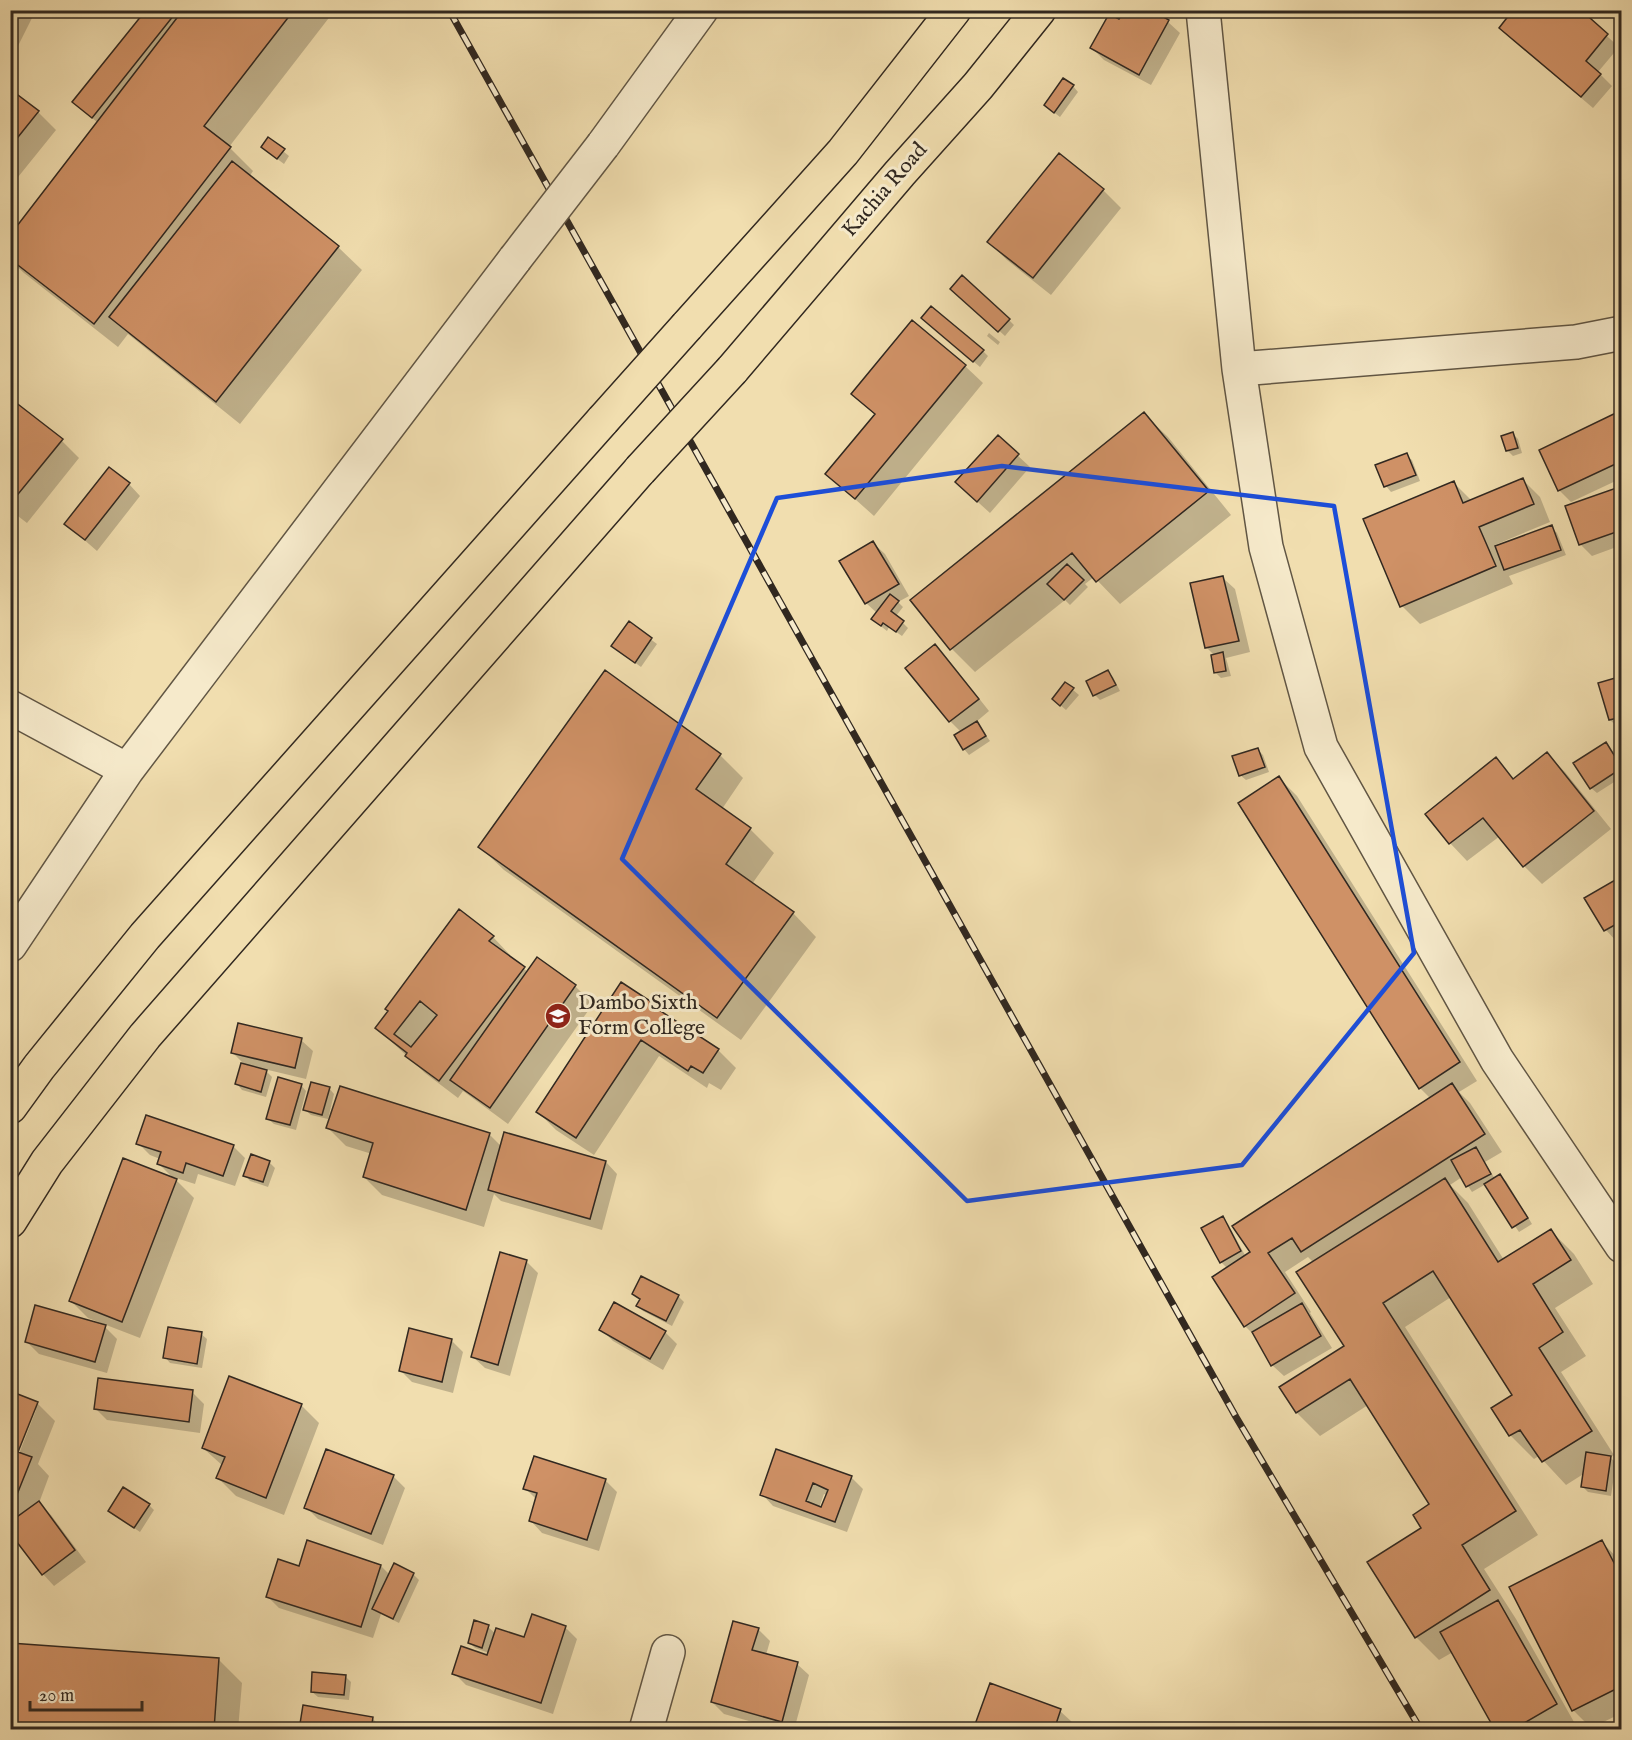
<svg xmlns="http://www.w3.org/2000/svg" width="1632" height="1740" viewBox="0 0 1632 1740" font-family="'IM FELL English',serif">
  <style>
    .shadow { fill: #0003; fill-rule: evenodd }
    .building { fill: #cf9166; stroke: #312820; stroke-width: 1.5; fill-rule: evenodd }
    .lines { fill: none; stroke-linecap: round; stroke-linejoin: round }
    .minor-casing { stroke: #615644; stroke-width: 36 }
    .primary-casing { stroke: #312820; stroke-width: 36 }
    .minor { stroke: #f6eacb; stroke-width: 33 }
    .primary { stroke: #f1deaf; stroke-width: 33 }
    .rail-casing { stroke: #312820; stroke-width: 7 }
    .rail { stroke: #f6eacb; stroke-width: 4.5; stroke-dasharray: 14; stroke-linecap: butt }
    .minor-bridge-casing { stroke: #615644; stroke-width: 36; stroke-linecap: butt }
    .primary-bridge-casing { stroke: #312820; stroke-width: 36; stroke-linecap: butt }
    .minor-bridge { stroke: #f6eacb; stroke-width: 33 }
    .primary-bridge { stroke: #f1deaf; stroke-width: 33 }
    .marked { fill: none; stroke: #1d4ed8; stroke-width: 4.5; stroke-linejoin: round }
    .labels { text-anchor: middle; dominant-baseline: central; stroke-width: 6; stroke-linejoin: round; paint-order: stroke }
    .street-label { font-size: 22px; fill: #312820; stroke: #f6eacb }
    .poi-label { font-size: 22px; fill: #312820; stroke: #f6eacb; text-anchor: start }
  </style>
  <rect width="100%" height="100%" fill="#f1deaf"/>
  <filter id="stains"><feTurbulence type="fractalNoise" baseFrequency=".00333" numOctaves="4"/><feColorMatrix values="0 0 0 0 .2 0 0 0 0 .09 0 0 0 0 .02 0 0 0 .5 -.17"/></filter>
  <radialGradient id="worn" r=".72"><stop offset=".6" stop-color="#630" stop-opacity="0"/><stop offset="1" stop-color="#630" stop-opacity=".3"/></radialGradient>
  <path class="shadow" d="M10 10H36L17 48 10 44Z
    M148 10H335L229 147 253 171 249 177 338 247 362 270 240 424 128 334 118 347 24 273 10 260V237L98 123 74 102Z
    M1578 10 1619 47 1598 72 1612 86 1593 108 1512 39 1558 16Z
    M1168 22 1180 33 1151 85 1104 60 1092 48Z
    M1073 86 1078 92 1060 117 1052 111Z
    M10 91 38 112 56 130 10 187Z
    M268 139 289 156 284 164 268 152Z
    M1059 155 1103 190 1121 208 1051 295 1007 260 989 242Z
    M958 294 1009 320 1014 325 1005 336Z
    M928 323 983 351 988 356 980 367Z
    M989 333 1000 342 998 345 987 336Z
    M965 366 983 383 874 516 827 474 875 415 853 394Z
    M10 400 62 441 79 458 27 523 10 510Z
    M1622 412V478L1571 502 1559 490Z
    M1144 414 1168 437 1231 515 1120 604 1094 577 1085 584 1088 587 1070 605 1065 600 975 672 952 649 912 600Z
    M1513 434 1518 439 1522 453 1513 456 1507 450Z
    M998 437 1030 467 990 513 969 494Z
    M1406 455 1412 460 1420 481 1391 492 1386 486Z
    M1522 479 1540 497 1550 522 1495 545 1496 548 1551 527 1557 533 1566 555 1509 576 1513 584 1420 624 1402 606 1454 483 1472 501Z
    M129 484 140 496 97 551 66 524Z
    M1622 487V545L1592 556 1580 544Z
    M873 543 885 554 909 596 898 602 903 607 896 616 908 628 902 636 889 627 887 631 878 624 873 619 877 613 866 603Z
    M1223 578 1235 589 1250 652 1226 658 1231 676 1221 678 1215 672V656L1207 648Z
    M629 623 657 644 641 667 619 651Z
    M935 646 947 658 989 711 976 722 990 741 969 755 964 749 961 732 950 721Z
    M1107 672 1113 677 1120 691 1100 700 1095 695Z
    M1622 678V731L1610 720Z
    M1066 684 1079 695 1066 710 1059 704Z
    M1606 744 1622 765V777L1597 793 1591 788Z
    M1257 749 1263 755 1269 772 1246 780 1240 775Z
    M1547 754 1565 772 1611 829 1542 884 1524 866 1500 836 1467 861 1450 843 1495 759 1515 780Z
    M720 755 743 778 722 809 751 830 774 853 752 884 793 913 816 937 741 1040 504 870 480 847Z
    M1279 778 1297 796 1477 1081 1459 1092 1470 1103 1502 1152 1485 1162 1495 1179 1500 1176 1506 1181 1532 1224 1519 1232 1486 1184 1472 1192 1462 1177 1450 1185 1468 1203 1504 1260 1551 1231 1574 1254 1593 1284 1555 1308 1586 1356 1561 1372 1614 1455 1610 1457 1616 1463 1611 1496 1588 1492 1583 1487 1585 1473 1566 1485 1539 1456 1534 1459 1510 1435 1514 1395 1451 1297 1405 1327 1538 1535 1484 1569 1516 1619 1574 1722 1561 1730H1497L1453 1652 1439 1660 1416 1637 1423 1528 1431 1504 1368 1405 1320 1436 1297 1413 1281 1388 1346 1346 1314 1263 1308 1257 1285 1272 1311 1312 1310 1313 1332 1348 1284 1376 1272 1365 1255 1336 1245 1326 1228 1269 1221 1262 1222 1218 1228 1224 1246 1257 1431 1099 1420 1088Z
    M1622 878V939L1617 942 1606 930Z
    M493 937 510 955 509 957 528 972 575 986 593 1004 508 1124 463 1091 458 1098 425 1073 377 1028Z
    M660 1009 670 1019 718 1050 736 1068 721 1090 709 1083 707 1088 659 1056 594 1155 556 1130 538 1112Z
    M301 1040 313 1051 306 1079 264 1069 272 1077 266 1097 242 1090 237 1084 243 1063 233 1053Z
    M301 1085 306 1091 296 1130 274 1124 268 1119Z
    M329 1088 334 1094 328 1119 311 1115 305 1110Z
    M328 1128 489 1134 502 1147 606 1162 617 1174 602 1230 501 1201 494 1194 484 1227 382 1195 364 1177 372 1154 346 1146Z
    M138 1143 233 1146 245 1158 235 1186 198 1174 195 1184 173 1177 194 1198 140 1338 101 1323 117 1339 107 1373 39 1354 27 1342 101 1326V1323L88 1318 71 1301 174 1179 159 1164 160 1159 150 1155Z
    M269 1162 275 1168 268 1187 250 1181 245 1175Z
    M526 1261 538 1273 510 1376 485 1368 473 1357Z
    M634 1294 678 1296 684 1302 672 1326 643 1311 638 1306 641 1300Z
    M601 1329 665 1332 677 1344 663 1370 613 1341Z
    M201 1334 207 1339 202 1368 170 1363 165 1357Z
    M451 1340 463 1352 453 1393 412 1382 400 1370Z
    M192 1392 204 1404 200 1433 107 1420 95 1408Z
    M10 1393 37 1403 55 1421 38 1464 49 1476 39 1503 51 1515 86 1562 54 1586 43 1574 10 1532ZM33 1410H36L17 1459 14 1458Z
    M301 1405 319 1423 284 1515 236 1496 218 1478 223 1466 203 1448Z
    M777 1451 851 1477 863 1489 847 1532 773 1506 762 1494ZM824 1494 827 1495 822 1509 819 1508Z
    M393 1476 405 1488 383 1545 318 1519 306 1507Z
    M605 1480 617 1492 599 1551 542 1533 531 1521 537 1500 525 1488Z
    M149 1505 154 1510 140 1532 109 1511Z
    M1602 1542 1622 1563V1713L1591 1728 1573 1710Z
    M381 1566 390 1575 413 1574 419 1580 399 1623 381 1614 373 1638 279 1608 267 1596 300 1568Z
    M488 1627 496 1634 525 1639 565 1627 577 1639 553 1714 466 1685 454 1673 488 1657 489 1653 475 1648 469 1642Z
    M758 1629 770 1641 766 1655 797 1664 809 1675 794 1730H781L724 1714 712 1702Z
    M218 1659 242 1683 238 1730H10Z
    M345 1676 351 1682 349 1700 318 1697 312 1692Z
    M991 1685 1060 1711 1072 1722 1070 1730H975Z
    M372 1718 384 1730H300Z"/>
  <path class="building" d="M146 10H178L92 118 72 102Z
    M183 10H294L204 126 231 147 94 324 10 259V235Z
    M1124 10H1151L1169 20 1139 75 1090 48 1109 14 1119 19Z
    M1513 10H1553L1558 14 1561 10H1581L1608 34 1586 61 1601 74 1581 97 1499 28Z
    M1063 78 1074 85 1054 113 1044 105Z
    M10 89 39 111 10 147Z
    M268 137 285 149 277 159 261 147Z
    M1059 153 1104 189 1033 278 987 242Z
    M232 161 339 246 216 402 109 317Z
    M962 275 1010 319 998 332 950 289Z
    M931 306 984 350 973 362 921 318Z
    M912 320 966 365 855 499 825 474 875 414 851 394Z
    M10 398 63 439 10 504Z
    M1622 410V461L1558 491 1539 450Z
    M1144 412 1209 491 1096 582 1072 553 950 650 910 600Z
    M1513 432 1518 448 1506 451 1501 436Z
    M998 435 1019 454 977 502 955 482Z
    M1407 453 1416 475 1384 487 1375 465Z
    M109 467 130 483 85 540 64 524Z
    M1523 478 1534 504 1479 527 1496 566 1400 607 1363 519 1454 481 1463 503Z
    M1622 486V530L1579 545 1565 506Z
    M1552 525 1561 550 1504 570 1495 546Z
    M873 541 899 584 865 604 839 561Z
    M1067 564 1084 580 1064 600 1047 584Z
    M1223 576 1239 641 1205 648 1190 583Z
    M890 594 899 601 891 611 904 621 896 632 883 623 881 626 871 619Z
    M629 621 652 638 635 663 611 646Z
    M935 644 979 699 949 722 905 668Z
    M1223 652 1226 671 1214 673 1211 655Z
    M605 670 721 754 696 789 751 828 726 864 794 912 717 1018 478 847Z
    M1108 670 1116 685 1093 696 1086 681Z
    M1622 676V717L1609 720 1598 683Z
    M1065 682 1074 688 1060 706 1052 699Z
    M977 721 986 736 963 750 954 735Z
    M1606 742 1622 768 1590 789 1573 763Z
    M1258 748 1265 767 1239 776 1232 756Z
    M1547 752 1594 811 1523 867 1483 818 1449 844 1425 814 1496 757 1513 779Z
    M1279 776 1460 1062 1419 1089 1238 803Z
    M1622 876V921L1604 931 1584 898Z
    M459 909 494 936 489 941 525 967 439 1081 405 1056 407 1053 375 1028 388 1011 385 1009ZM420 1001 437 1015 411 1047 394 1034Z
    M537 957 576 985 490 1108 450 1080Z
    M621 982 661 1008 659 1010 719 1049 703 1073 691 1066 688 1071 641 1040 576 1138 536 1112Z
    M238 1023 302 1038 295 1068 231 1053Z
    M241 1063 267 1070 261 1092 235 1084Z
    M278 1077 302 1084 290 1125 266 1119Z
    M311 1082 330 1087 322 1115 303 1110Z
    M1452 1083 1485 1134 1301 1252 1292 1238 1268 1253 1295 1293 1244 1327 1212 1277 1250 1252 1232 1226Z
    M340 1086 490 1133 466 1210 363 1177 373 1143 326 1128Z
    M146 1115 234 1145 223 1176 186 1163 183 1173 157 1164 161 1152 136 1144Z
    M504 1132 606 1161 590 1219 488 1190Z
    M1476 1147 1491 1174 1466 1187 1451 1160Z
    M251 1154 270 1161 263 1182 243 1176Z
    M123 1158 177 1179 122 1322 69 1301Z
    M1500 1174 1528 1218 1512 1228 1484 1184Z
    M1445 1178 1498 1262 1551 1229 1571 1260 1533 1284 1563 1332 1539 1348 1592 1431 1542 1462 1520 1430 1509 1436 1491 1408 1512 1395 1433 1271 1383 1303 1516 1511 1462 1545 1490 1590 1415 1638 1367 1562 1421 1528 1413 1515 1429 1504 1350 1379 1296 1413 1279 1387 1344 1346 1296 1272Z
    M1223 1216 1241 1251 1220 1263 1201 1228Z
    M500 1252 527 1260 498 1365 471 1357Z
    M641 1276 679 1295 666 1321 636 1306 640 1299 632 1294Z
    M614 1302 666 1331 650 1359 599 1330Z
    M1302 1303 1321 1336 1271 1366 1252 1332Z
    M35 1305 106 1325 95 1362 25 1342Z
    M168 1327 202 1332 197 1364 163 1358Z
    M409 1328 452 1339 442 1382 399 1371Z
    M229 1376 302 1404 266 1498 216 1478 225 1457 202 1448Z
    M98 1378 193 1390 189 1422 94 1409Z
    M10 1391 38 1402 18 1452 32 1457 10 1512Z
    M326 1449 394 1475 371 1534 304 1508Z
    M776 1449 852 1476 835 1522 760 1495ZM813 1483 828 1490 821 1507 806 1501Z
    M1586 1452 1611 1456 1606 1491 1581 1487Z
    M534 1456 606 1479 587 1540 529 1521 537 1493 523 1489Z
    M123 1487 150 1504 134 1528 108 1511Z
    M39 1501 75 1550 42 1575 10 1533V1522Z
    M307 1540 381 1565 361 1627 266 1597 278 1559 299 1566Z
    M1602 1540 1622 1578V1686L1572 1711 1509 1587Z
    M394 1563 414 1573 393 1619 372 1609Z
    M1498 1600 1557 1704 1512 1730H1495L1440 1632Z
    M532 1614 566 1626 541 1703 452 1674 461 1646 487 1655 496 1628 524 1637Z
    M474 1620 489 1625 482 1648 468 1643Z
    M733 1621 759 1628 752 1650 798 1662 782 1722 711 1702Z
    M10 1643 219 1658 214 1730H10Z
    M312 1672 346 1675 344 1695 311 1692Z
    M990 1683 1061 1709 1054 1730H973Z
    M303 1705 373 1717 371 1730H299Z"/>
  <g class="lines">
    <g class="minor-casing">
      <path id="minor" d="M1203 10 1239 369 1266 547 1321 747 1497 1060 1622 1246
        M603 145 701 10
        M1239 369 1576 342 1622 333
        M10 707 127 770
        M10 945 127 770 515 259
        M646 1730 668 1652"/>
    </g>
    <g class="primary-casing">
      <path id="primary" d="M687 326 843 152 954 10
        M732 370 900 173 978 86 1039 10
        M10 1107 39 1067 145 936 603 420
        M10 1221 47 1162 145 1036 640 470"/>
    </g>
    <use href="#minor" class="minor"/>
    <use href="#primary" class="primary"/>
    <g class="rail-casing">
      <path id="rail" d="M449 10 1236 1417 1421 1730"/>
    </g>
    <use href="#rail" class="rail"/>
    <g class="minor-bridge-casing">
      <path id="minor-bridge" d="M515 259 603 145"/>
    </g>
    <g class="primary-bridge-casing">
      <path id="primary-bridge" d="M603 420 687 326
        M640 470 732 370"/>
    </g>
    <use href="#minor-bridge" class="minor-bridge"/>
    <use href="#primary-bridge" class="primary-bridge"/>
  </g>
  <path class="marked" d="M1002 466 1334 506 1414 953 1242 1165 967 1201 622 859 777 498Z"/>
  <defs>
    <g id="school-disc" transform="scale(1.35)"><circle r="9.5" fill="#8f2418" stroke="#f6eacb"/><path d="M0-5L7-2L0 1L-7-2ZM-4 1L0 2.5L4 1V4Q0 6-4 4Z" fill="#fff"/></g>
  </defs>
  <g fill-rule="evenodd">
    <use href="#school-disc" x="558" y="1016"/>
  </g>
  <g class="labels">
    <g class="street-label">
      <text transform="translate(885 190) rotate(-49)">Kachia Road</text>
    </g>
    <g class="poi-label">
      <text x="578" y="1003">Dambo Sixth<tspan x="578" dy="25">Form College</tspan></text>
    </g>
  </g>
  <rect width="1632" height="1740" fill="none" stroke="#f1deaf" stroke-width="36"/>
  <rect x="12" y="12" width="1608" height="1716" fill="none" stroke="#312820" stroke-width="3"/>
  <rect x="18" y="18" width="1596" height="1704" fill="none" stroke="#312820" stroke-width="1.5"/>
  <path d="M30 1701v9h112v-9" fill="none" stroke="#312820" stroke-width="3"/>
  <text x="39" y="1701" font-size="18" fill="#312820" stroke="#f6eacb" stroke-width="4.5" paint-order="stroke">20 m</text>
  <rect width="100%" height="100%" filter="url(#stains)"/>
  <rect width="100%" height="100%" fill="url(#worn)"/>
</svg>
